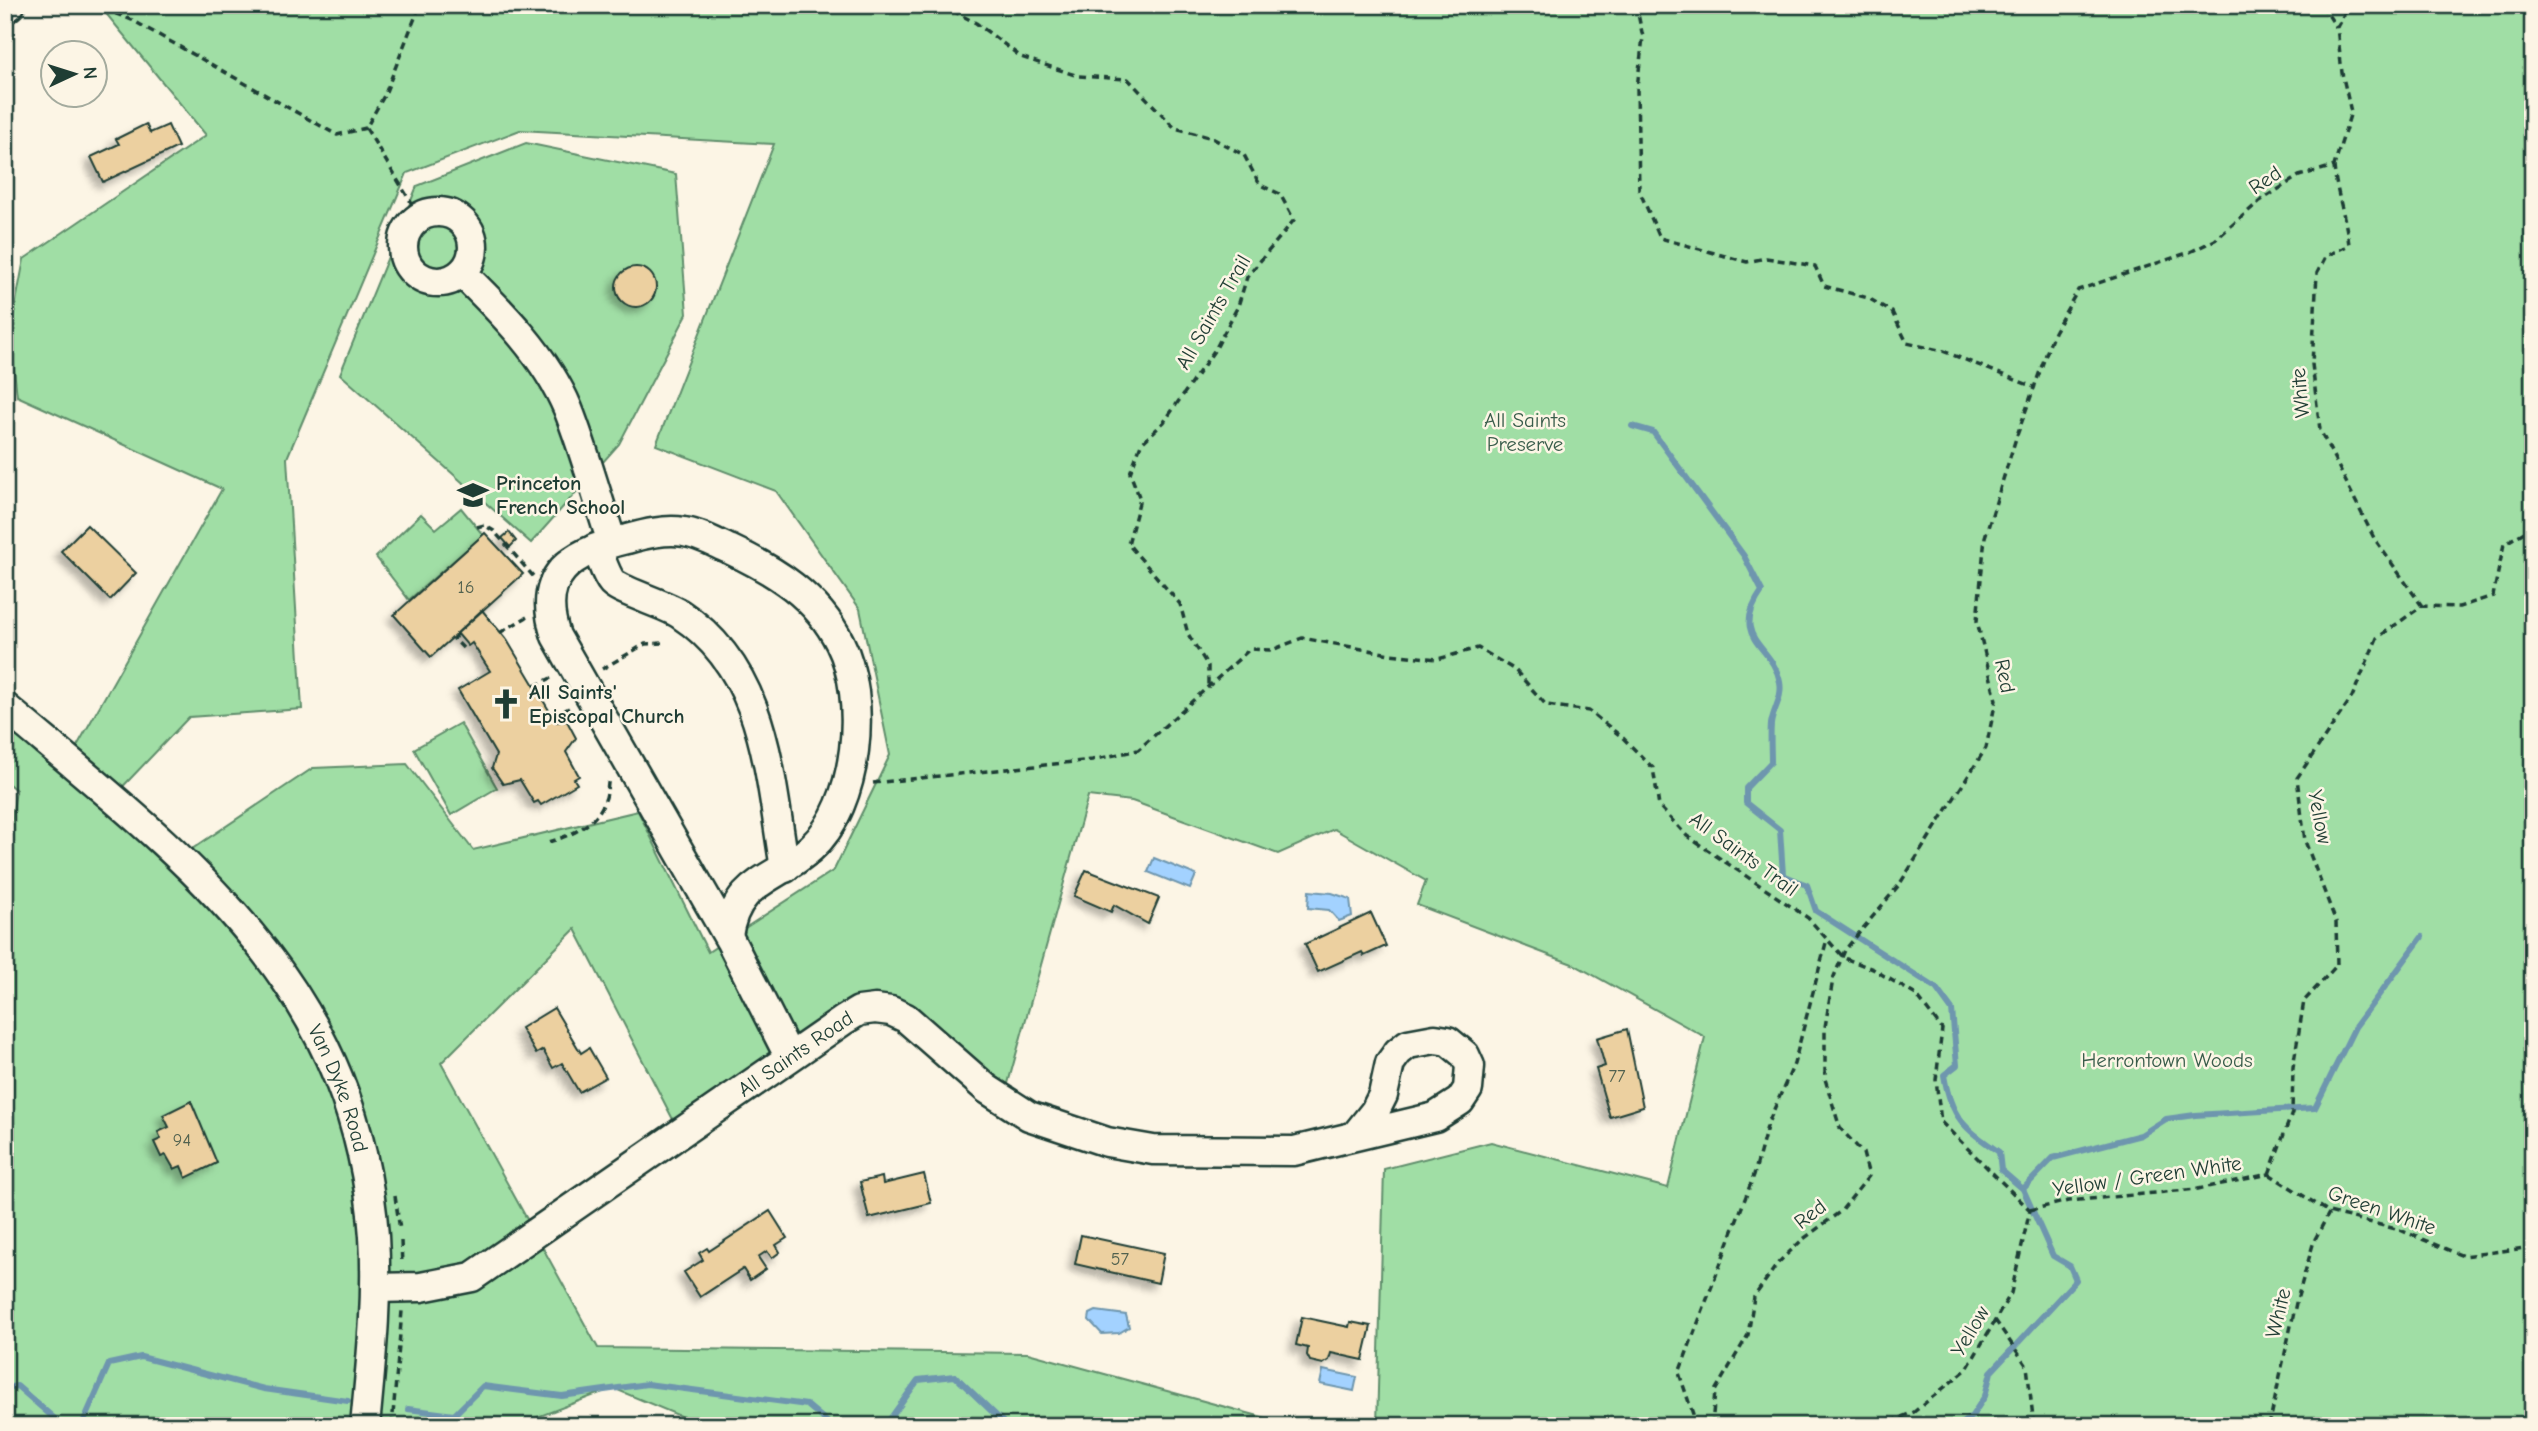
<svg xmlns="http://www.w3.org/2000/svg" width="2538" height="1431" viewBox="0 0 2538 1431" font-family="'Comic Neue',sans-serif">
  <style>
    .green { fill: #a0dea5; stroke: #608e6c; stroke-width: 2; fill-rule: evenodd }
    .water { fill: #a3d2ff; stroke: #6e96ae; stroke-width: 2 }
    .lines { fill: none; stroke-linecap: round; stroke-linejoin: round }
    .stream { stroke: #6e96ae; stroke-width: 6 }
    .building { fill: #ecd0a0; stroke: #1f3d34; stroke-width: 2; filter: url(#shadow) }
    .minor-casing { stroke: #1f3d34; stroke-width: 33 }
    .path { stroke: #1f3d34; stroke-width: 3.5; stroke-dasharray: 7 5; stroke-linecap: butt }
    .minor { stroke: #fcf5e5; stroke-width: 28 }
    .labels { text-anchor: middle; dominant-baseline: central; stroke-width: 5; stroke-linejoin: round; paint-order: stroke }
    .number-label { font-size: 18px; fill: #52624f }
    .street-label { font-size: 21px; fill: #1f3d34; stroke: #fcf5e5 }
    .park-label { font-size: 21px; fill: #395d4b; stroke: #fcf5e5 }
    .poi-label { font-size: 21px; font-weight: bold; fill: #1f3d34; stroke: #fcf5e5; text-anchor: start }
  </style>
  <defs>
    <filter id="shadow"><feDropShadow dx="-6" dy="6" stdDeviation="3.5" flood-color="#0004"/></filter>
  </defs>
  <rect width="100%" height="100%" fill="#fcf5e5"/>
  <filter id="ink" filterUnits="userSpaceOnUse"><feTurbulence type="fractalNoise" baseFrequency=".0143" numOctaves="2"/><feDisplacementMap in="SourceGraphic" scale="14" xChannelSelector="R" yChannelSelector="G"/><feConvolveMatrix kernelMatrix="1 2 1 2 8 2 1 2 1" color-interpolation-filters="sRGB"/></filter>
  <g filter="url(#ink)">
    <path class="green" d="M99 5H2533V1426H1377L1384 1169 1491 1142 1668 1188 1705 1037 1575 965 1417 905 1426 881 1334 829 1278 854 1132 801 1088 796 1002 1105 885 1007 681 1135 575 929 441 1063 598 1348 1028 1353 1295 1426H704L613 1388 514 1426H5V869L16 790 5 781V713L67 764 222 489 17 396 10 334 24 259 206 135ZM520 130 774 144 656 445 776 491 860 609 890 755 834 870 708 952 638 811 473 850 407 764 313 768 180 857 111 799 189 717 302 709 287 458 407 173Z
      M526 143 676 174 687 314 619 444 531 543 340 374 417 186Z
      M461 508 483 535 409 600 376 557 421 514 436 529Z
      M460 723 497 788 451 815 414 749Z"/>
    <path class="water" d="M1154 858 1196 875 1190 889 1148 872Z
      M1309 891 1332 893 1350 899 1352 916 1339 921 1329 910 1308 908Z
      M1096 1311 1126 1315 1129 1327 1119 1333 1102 1334 1089 1320 1090 1314Z
      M1323 1370 1357 1377 1354 1391 1320 1384Z"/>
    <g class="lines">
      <path class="stream" d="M1632 426 1653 432 1744 556 1762 591C1728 640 1773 644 1780 682 1783 698 1773 709 1771 724 1770 736 1771 750 1771 762L1746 788V803L1780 830 1783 875 1807 885 1816 911 1936 988 1952 1010 1957 1065 1944 1075C1951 1118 1964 1128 1999 1152L2001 1170 2023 1189 2053 1256 2070 1266 2076 1280 1991 1372 1985 1396 1972 1416 1958 1426
        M2023 1189 2053 1158 2141 1135 2166 1119 2195 1115 2315 1108 2355 1027 2422 937
        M5 1388 17 1386 63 1426
        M408 1409 454 1415 483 1386 562 1396 647 1384 807 1405 832 1426
        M77 1426 82 1425 109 1364 141 1357 264 1389 348 1401
        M885 1426 918 1380 955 1376 1007 1426"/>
    </g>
    <path class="building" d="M146 124 150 133 168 125 178 147 103 182 91 157 119 144 116 139Z
      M616 287a20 20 0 1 1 40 0a20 20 0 1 1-40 0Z
      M87 525 136 573 110 600 61 551Z
      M509 532 516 541 510 547 502 538Z
      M485 533 523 574 431 657 394 615Z
      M482 610 507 640 556 722 567 721 576 738 566 752 579 776 574 779 577 784 541 805 538 801 534 803 520 780 503 784 492 768 496 755 458 690 490 671 472 643 468 646 457 633Z
      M1086 870 1159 898 1148 924 1114 905 1111 912 1074 896Z
      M1371 913 1386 946 1364 956 1362 952 1318 972 1305 944Z
      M554 1008 581 1053 589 1048 606 1077 579 1092 562 1063 553 1068 543 1050 536 1054 521 1028Z
      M1627 1029 1643 1107 1610 1117 1596 1069 1605 1066 1597 1038Z
      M191 1101 217 1163 186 1178 181 1166 174 1169 166 1155 161 1157 154 1142 161 1139 158 1132 169 1127 163 1115Z
      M924 1174 931 1203 869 1218 860 1182 882 1177 883 1184Z
      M770 1211 787 1238 776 1245 780 1252 772 1258 767 1251 758 1257 766 1269 750 1280 743 1269 700 1297 684 1272 703 1260 699 1253 707 1248 709 1251Z
      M1081 1235 1164 1253 1158 1283 1075 1264Z
      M1302 1317 1349 1327 1350 1322 1371 1326 1363 1360 1331 1353 1329 1360 1323 1364 1310 1361 1307 1355 1308 1348 1296 1345Z"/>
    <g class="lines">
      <g class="minor-casing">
        <g id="minor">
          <path d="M5 9 10 5"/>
          <circle cx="438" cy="247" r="35"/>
          <path d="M462 273C502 312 546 356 568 409 585 452 597 498 612 542"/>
          <path d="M596 548C601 557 605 574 612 582 622 592 665 604 680 614 767 671 769 775 785 868"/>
          <path id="s1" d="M5 707C183 857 356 982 374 1236 378 1300 371 1362 365 1426"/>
          <path d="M728 936C736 879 775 881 811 848 859 805 868 698 840 643 817 596 774 570 729 549 715 543 700 534 684 532 665 529 645 534 627 539 572 552 535 574 556 636L730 940 789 1056"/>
          <path id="s2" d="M376 1288 421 1287 472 1277 844 1020 859 1011 875 1009 891 1011 906 1018 987 1089 1029 1116 1107 1142 1153 1150 1294 1151 1339 1140 1435 1117 1460 1101 1468 1089 1470 1066 1465 1055 1448 1041 1435 1039 1408 1044 1398 1052 1390 1063 1383 1095 1375 1111 1355 1136"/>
        </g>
      </g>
      <path class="path" d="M93 5 132 20 337 135 366 128 385 94 420 5
        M942 5 976 23 1021 57 1078 76 1128 79 1175 128 1212 138 1244 155 1260 185 1280 194 1294 220 1247 277 1238 306 1216 348 1164 422 1141 444 1130 473 1140 499 1128 544 1180 604 1188 634 1208 666V689
        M1636 5 1643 37 1637 88 1639 190 1660 238 1747 262 1766 258 1815 266 1824 286 1868 298 1892 312 1907 343 1943 351 2036 388
        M2322 5 2336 27
        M2523 5 2533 14
        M366 128 420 217
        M2334 166C2336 193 2346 217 2349 245L2326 256 2317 273 2312 364 2320 430 2374 538 2422 606
        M477 527 484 525 494 531 533 576
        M501 632 527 617
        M457 634 454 639 463 648
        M602 669 645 644 662 643
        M535 686 551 678
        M553 717 569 708
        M873 783 1092 760 1138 750 1250 649 1272 650 1302 638 1390 654 1438 659 1478 648 1515 670 1546 705 1589 711 1622 737 1653 768 1659 806 1687 836 1808 918 1844 958 1873 969 1916 995 1942 1029 1936 1080 1941 1122 2030 1210
        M549 842C572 835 596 825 605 800 608 794 607 785 609 778
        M2269 1174 2292 1113 2293 1067 2304 1001 2337 965 2336 922 2305 841 2297 778 2352 697 2377 638 2422 606 2459 607 2493 596 2504 544 2533 527
        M2269 1174 2329 1212 2400 1230 2463 1256 2533 1247
        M395 1196 400 1230
        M2030 1210 2068 1201 2198 1189 2269 1174
        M401 1241 402 1265
        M1995 1320 2027 1366 2034 1426
        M392 1426 402 1311
        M1697 1426 1679 1373 1754 1175 1768 1123 1794 1064 1827 939
        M1712 1426 1715 1391 1748 1335 1754 1297 1778 1263 1802 1240 1841 1211 1869 1176 1863 1153 1840 1128 1825 1079V1027L1833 979 1845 950 1899 885 1986 748 1996 700 1977 621 1985 537 2016 438 2054 332 2078 290 2190 252 2215 240 2260 201 2299 176 2334 166 2351 112 2342 73 2337 27 2349 5
        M1879 1426 1914 1412 1967 1369 2011 1293 2030 1210
        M2269 1426 2296 1303 2314 1241 2329 1213"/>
      <use href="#minor" class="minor"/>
    </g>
  </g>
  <defs>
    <g id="school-bare" transform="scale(2.415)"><path d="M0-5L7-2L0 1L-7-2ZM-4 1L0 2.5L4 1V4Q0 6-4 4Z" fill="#1f3d34" stroke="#fcf5e5" stroke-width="2.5" paint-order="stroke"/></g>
    <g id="church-bare" transform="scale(2.415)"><path d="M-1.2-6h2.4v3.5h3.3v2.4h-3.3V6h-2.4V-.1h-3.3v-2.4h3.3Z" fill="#1f3d34" stroke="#fcf5e5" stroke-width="2.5" paint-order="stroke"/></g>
  </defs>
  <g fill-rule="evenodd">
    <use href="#school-bare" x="473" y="495"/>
    <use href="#church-bare" x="506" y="704"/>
  </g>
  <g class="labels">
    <g class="number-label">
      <text x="466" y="587">16</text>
      <text x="1617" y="1076">77</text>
      <text x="182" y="1140">94</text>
      <text x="1120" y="1259">57</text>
    </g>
    <g class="street-label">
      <text transform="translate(2265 180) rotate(-34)">Red</text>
      <text transform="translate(1213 312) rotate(-60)">All Saints Trail</text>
      <text transform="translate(2300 393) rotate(-95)">White</text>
      <text transform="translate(2005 676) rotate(78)">Red</text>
      <text transform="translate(2320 817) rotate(79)">Yellow</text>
      <text transform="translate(1744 854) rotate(36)">All Saints Trail</text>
      <text stroke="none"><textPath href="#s2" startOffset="490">All Saints Road</textPath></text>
      <text stroke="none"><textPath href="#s1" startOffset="514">Van Dyke Road</textPath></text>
      <text transform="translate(2147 1176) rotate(-8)">Yellow / Green White</text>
      <text transform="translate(2382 1210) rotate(19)">Green White</text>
      <text transform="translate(1810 1214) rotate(-38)">Red</text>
      <text transform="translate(2278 1313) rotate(-76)">White</text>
      <text transform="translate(1970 1331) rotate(-59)">Yellow</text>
    </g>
    <g class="park-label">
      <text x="1525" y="420">All Saints<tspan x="1525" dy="24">Preserve</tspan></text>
      <text x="2167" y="1060">Herrontown Woods</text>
    </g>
    <g class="poi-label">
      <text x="496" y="483">Princeton<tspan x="496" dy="24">French School</tspan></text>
      <text x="529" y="692">All Saints'<tspan x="529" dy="24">Episcopal Church</tspan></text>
    </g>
  </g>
  <rect width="2538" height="1431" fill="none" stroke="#fcf5e5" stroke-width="28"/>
  <rect x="14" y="14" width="2510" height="1403" fill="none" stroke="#1f3d34" stroke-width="2.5" filter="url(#ink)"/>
  <g transform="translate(74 74) rotate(86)"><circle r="33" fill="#fcf5e5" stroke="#a4ab9e" stroke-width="2"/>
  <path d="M0-5L12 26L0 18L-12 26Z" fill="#1f3d34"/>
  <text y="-10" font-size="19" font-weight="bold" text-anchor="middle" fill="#1f3d34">N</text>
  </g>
</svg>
